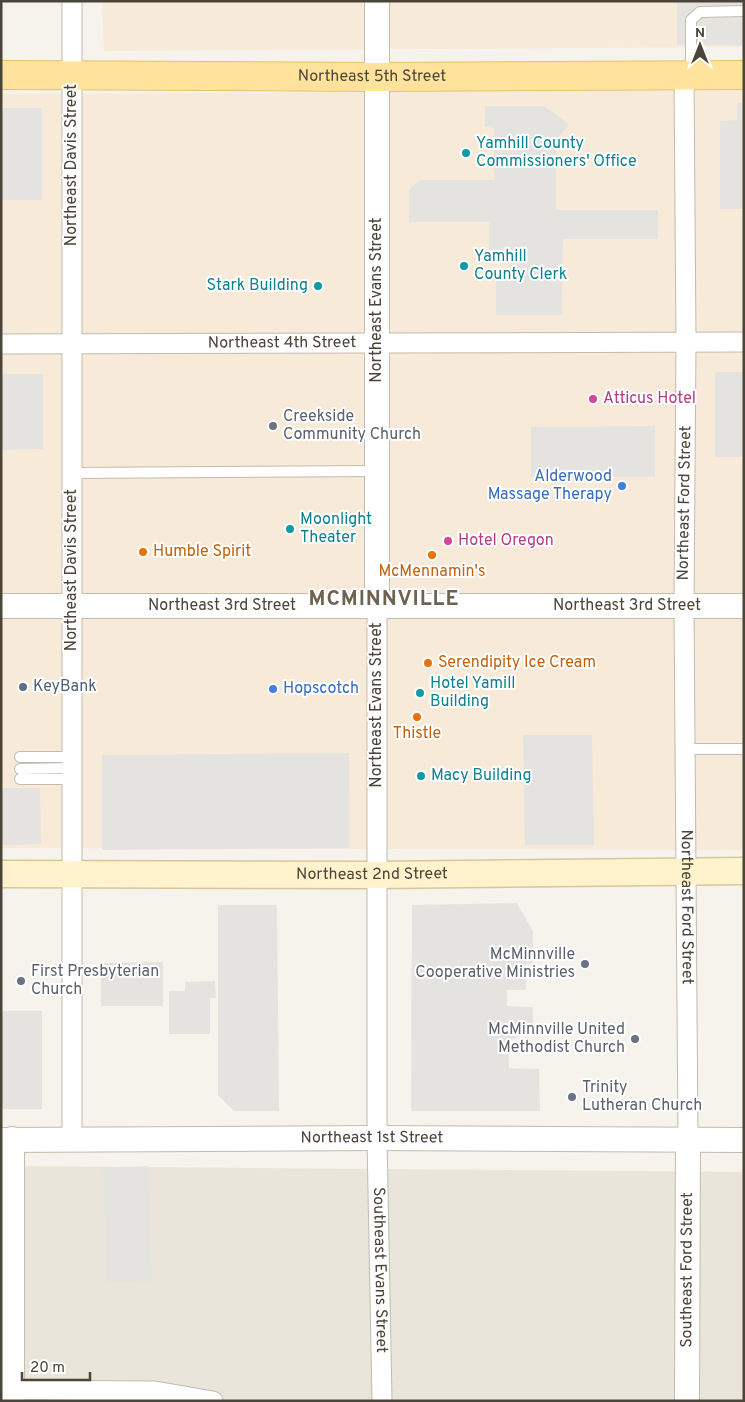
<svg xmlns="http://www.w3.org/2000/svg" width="745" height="1402" viewBox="0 0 745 1402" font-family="Overpass,sans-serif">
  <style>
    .residential { fill: #eae5da }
    .commercial { fill: #f7ead8 }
    .parking { fill: #e5e3e0 }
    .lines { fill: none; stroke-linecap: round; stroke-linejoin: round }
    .service-casing { stroke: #c2bbae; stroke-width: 12 }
    .minor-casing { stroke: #c2bbae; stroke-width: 21 }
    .tertiary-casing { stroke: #c2bbae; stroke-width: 26 }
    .secondary-casing { stroke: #d6c79b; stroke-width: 29 }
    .primary-casing { stroke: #e6c16a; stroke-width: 30 }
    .service { stroke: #fff; stroke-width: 10 }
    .minor { stroke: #fff; stroke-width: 19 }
    .tertiary { stroke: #fff; stroke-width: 24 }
    .secondary { stroke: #fff3cd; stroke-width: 26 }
    .primary { stroke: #ffe39c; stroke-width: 28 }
    .culture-dot { fill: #0f9aa8; stroke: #fff; stroke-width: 2 }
    .hotel-dot { fill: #d1479c; stroke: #fff; stroke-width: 2 }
    .worship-dot { fill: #6b7280; stroke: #fff; stroke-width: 2 }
    .shop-dot { fill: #3f7fe0; stroke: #fff; stroke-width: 2 }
    .food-dot { fill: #e8710a; stroke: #fff; stroke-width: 2 }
    .service-dot { fill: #5c6f8a; stroke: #fff; stroke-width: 2 }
    .labels { text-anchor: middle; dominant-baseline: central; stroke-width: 4; stroke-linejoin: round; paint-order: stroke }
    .street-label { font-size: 16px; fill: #4b4439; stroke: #fff }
    .culture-label { font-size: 16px; fill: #0d838f; stroke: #fff; text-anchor: start }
    .hotel-label { font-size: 16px; fill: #b23c85; stroke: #fff; text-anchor: start }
    .worship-label { font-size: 16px; fill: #5b616d; stroke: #fff; text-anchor: start }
    .shop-label { font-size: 16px; fill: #366cbe; stroke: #fff; text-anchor: end }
    .food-label { font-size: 16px; fill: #c56008; stroke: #fff; text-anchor: start }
    .service-label { font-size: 16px; fill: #4e5e75; stroke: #fff; text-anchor: start }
    .district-label { font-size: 21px; font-weight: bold; letter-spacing: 1px; fill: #6e6250; stroke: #fff }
  </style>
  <rect width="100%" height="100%" fill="#f6f3ec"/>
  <path class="residential" d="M1 1166 744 1172V1401H1Z"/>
  <path class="commercial" d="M102 1H744V47L104 51Z
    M744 90V850L1 848V94Z"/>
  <path class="parking" d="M677 1H744V45H677Z
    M738 103H744V209H720V121L737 120Z
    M485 106H544L569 124 556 142V210H658V239H563L562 315H496V280H510V251H489V222H409V190L419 180H494V128L485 127Z
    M1 108H42V200H1Z
    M715 372H744V457H715Z
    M1 374H43V449L1 450Z
    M655 426V477H531V427Z
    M523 735H592L594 845H525Z
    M349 753 350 848 102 850V755Z
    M1 788H40L41 844 1 845Z
    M517 903 533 931V963L526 964V990H507V1006L533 1007V1030L509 1041V1068L539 1069 540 1111H411L412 905Z
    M218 905H277L279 1111H234L218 1095Z
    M163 962V1006H101V963Z
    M215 981 216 998H210V1034H169V991H185V982Z
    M1 1011H42V1109H1Z
    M148 1166 152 1281 107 1282 103 1168Z"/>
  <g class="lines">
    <g class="service-casing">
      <path id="service" d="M691 75V20L700 12 744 11
        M72 473 377 471
        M686 749H744
        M20 757H72
        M20 769 72 768
        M20 779H72"/>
    </g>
    <g class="minor-casing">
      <g id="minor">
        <path d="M72 1V1139"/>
        <path id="s1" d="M684 76 686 342 684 606 688 1140"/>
        <path id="s2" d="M1 344 744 342"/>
        <path id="s3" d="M377 606V1138L382 1401"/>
        <path d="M1 1390 155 1391 213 1401"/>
      </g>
    </g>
    <g class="tertiary-casing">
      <g id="tertiary">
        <path d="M377 1V606"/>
        <path id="s4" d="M1 606H744"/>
        <path id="s5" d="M1 1140 377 1138 744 1140"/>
        <path d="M12 1401V1139"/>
        <path id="s6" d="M687 1401 688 1140"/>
      </g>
    </g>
    <g class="secondary-casing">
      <g id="secondary">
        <path id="s7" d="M1 874 377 875 744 871"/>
      </g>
    </g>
    <g class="primary-casing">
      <g id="primary">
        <path id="s8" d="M1 75 377 77 744 75"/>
      </g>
    </g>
    <use href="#service" class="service"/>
    <use href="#minor" class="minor"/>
    <use href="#tertiary" class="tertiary"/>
    <use href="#secondary" class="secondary"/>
    <use href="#primary" class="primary"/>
  </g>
  <g class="culture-dot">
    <circle cx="466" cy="153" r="5"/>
    <circle cx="464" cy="266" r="5"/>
    <circle cx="318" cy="286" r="5"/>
    <circle cx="290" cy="529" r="5"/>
    <circle cx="420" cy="693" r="5"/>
    <circle cx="421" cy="776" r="5"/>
  </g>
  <g class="hotel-dot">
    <circle cx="593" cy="399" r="5"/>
    <circle cx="448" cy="541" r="5"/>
  </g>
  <g class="worship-dot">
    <circle cx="273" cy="426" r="5"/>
    <circle cx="585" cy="964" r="5"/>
    <circle cx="21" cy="981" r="5"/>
    <circle cx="635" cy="1039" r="5"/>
    <circle cx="572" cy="1097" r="5"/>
  </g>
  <g class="shop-dot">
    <circle cx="622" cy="486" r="5"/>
    <circle cx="273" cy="689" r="5"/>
  </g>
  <g class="food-dot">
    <circle cx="143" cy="552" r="5"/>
    <circle cx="432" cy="555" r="5"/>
    <circle cx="428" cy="663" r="5"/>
    <circle cx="417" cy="717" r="5"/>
  </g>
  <circle class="service-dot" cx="23" cy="687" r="5"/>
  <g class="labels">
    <g class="street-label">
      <text stroke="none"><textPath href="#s8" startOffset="371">Northeast 5th Street</textPath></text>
      <text transform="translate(72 165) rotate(-90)">Northeast Davis Street</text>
      <text transform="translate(377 300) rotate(-90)">Northeast Evans Street</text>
      <text stroke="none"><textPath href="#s2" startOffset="281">Northeast 4th Street</textPath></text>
      <text transform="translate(685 503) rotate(-89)">Northeast Ford Street</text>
      <text transform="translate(72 570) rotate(-90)">Northeast Davis Street</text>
      <text stroke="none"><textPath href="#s4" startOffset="221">Northeast 3rd Street</textPath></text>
      <text stroke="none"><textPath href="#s4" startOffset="626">Northeast 3rd Street</textPath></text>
      <text transform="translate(377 705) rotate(-90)">Northeast Evans Street</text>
      <text stroke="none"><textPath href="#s7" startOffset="371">Northeast 2nd Street</textPath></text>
      <text stroke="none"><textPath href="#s1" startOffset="831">Northeast Ford Street</textPath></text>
      <text stroke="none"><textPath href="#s5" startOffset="371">Northeast 1st Street</textPath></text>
      <text stroke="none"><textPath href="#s3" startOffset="664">Southeast Evans Street</textPath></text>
      <text stroke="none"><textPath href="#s6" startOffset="131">Southeast Ford Street</textPath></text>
    </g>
    <g class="culture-label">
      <text x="476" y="144">Yamhill County<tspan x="476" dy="18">Commissioners' Office</tspan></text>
      <text x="474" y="257">Yamhill<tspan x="474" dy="18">County Clerk</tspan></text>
      <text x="308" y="286" text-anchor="end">Stark Building</text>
      <text x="300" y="520">Moonlight<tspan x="300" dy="18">Theater</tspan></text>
      <text x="430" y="684">Hotel Yamill<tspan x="430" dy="18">Building</tspan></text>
      <text x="431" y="776">Macy Building</text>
    </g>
    <g class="hotel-label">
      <text x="603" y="399">Atticus Hotel</text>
      <text x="458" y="541">Hotel Oregon</text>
    </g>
    <g class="worship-label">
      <text x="283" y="417">Creekside<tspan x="283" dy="18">Community Church</tspan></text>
      <text x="575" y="955" text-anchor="end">McMinnville<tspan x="575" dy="18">Cooperative Ministries</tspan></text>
      <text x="31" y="972">First Presbyterian<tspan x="31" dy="18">Church</tspan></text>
      <text x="625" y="1030" text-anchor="end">McMinnville United<tspan x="625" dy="18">Methodist Church</tspan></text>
      <text x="582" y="1088">Trinity<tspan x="582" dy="18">Lutheran Church</tspan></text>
    </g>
    <g class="shop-label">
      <text x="612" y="477">Alderwood<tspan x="612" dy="18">Massage Therapy</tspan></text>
      <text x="283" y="689" text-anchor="start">Hopscotch</text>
    </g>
    <g class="food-label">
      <text x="153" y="552">Humble Spirit</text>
      <text x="432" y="572" text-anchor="middle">McMennamin's</text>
      <text x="438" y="663">Serendipity Ice Cream</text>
      <text x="417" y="734" text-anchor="middle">Thistle</text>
    </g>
    <g class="service-label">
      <text x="33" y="687">KeyBank</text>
    </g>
    <g class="district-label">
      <text x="384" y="599">MCMINNVILLE</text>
    </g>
  </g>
  <rect width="745" height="1402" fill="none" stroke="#4b4439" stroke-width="5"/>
  <g transform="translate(700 45)" stroke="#ffffff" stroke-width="4" paint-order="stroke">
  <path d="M0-4L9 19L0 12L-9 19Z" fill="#4b4439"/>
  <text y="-8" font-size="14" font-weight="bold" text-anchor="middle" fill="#4b4439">N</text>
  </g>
  <path d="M22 1372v8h68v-8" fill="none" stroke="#4b4439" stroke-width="2.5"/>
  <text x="30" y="1372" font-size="15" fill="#4b4439" stroke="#ffffff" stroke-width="4" paint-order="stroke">20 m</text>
</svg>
